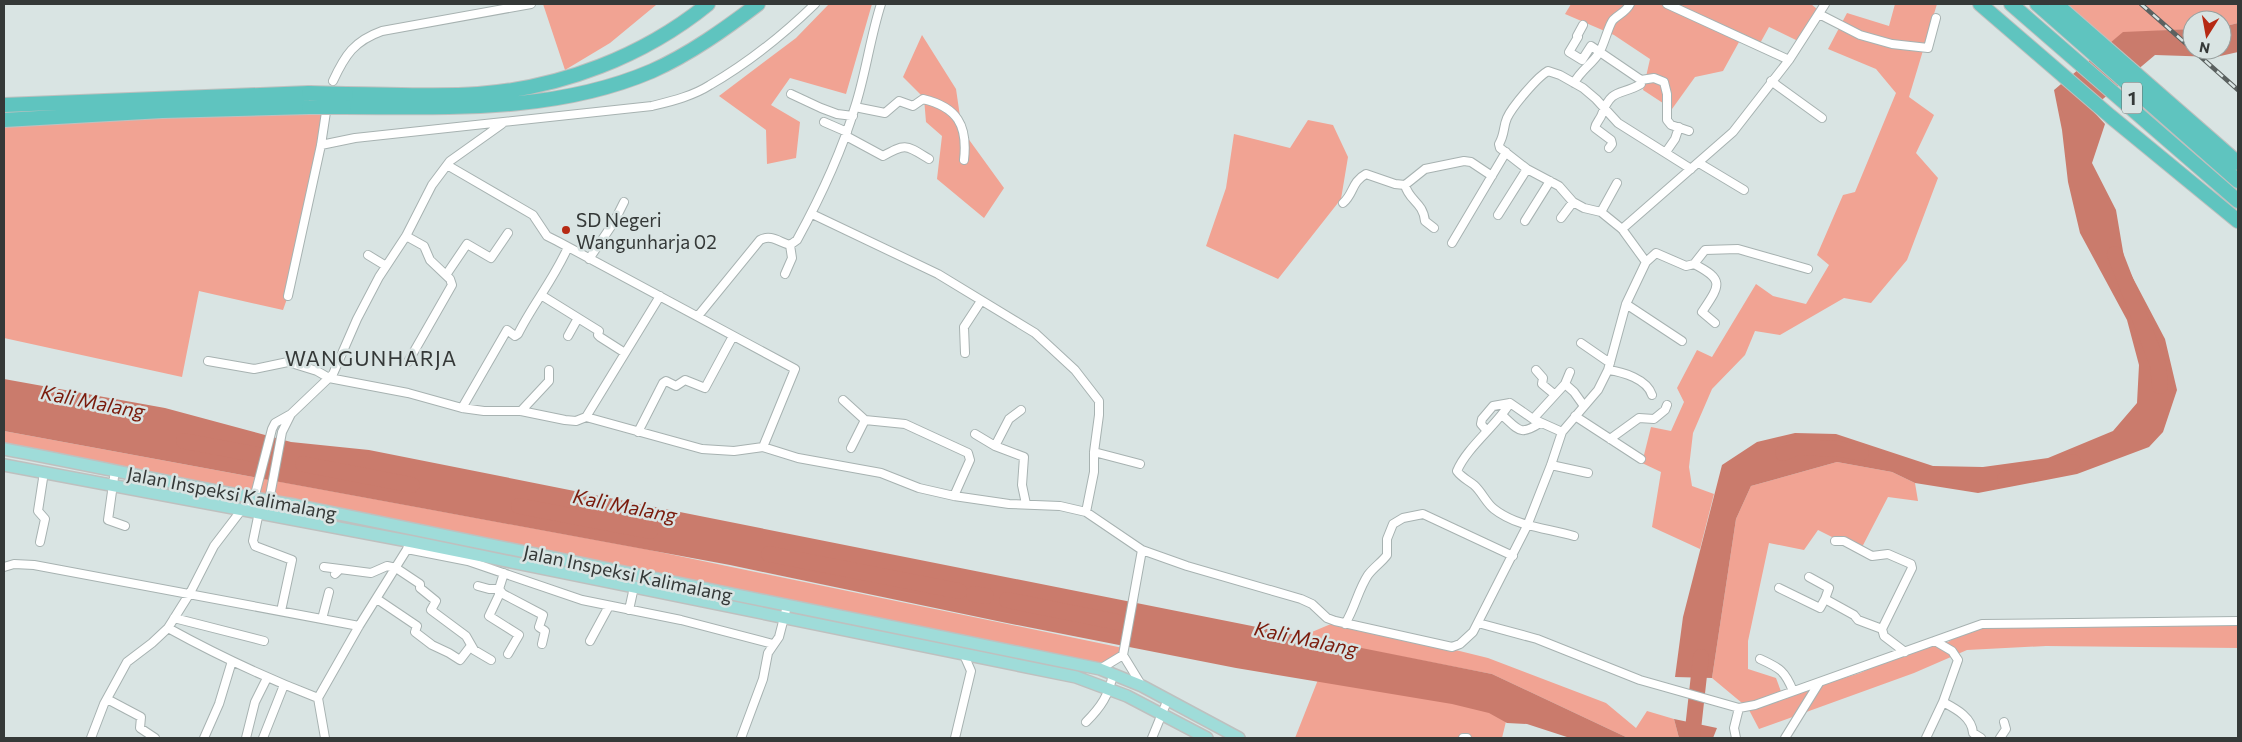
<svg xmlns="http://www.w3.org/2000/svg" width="2242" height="742" viewBox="0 0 2242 742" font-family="Commissioner,sans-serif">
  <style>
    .green { fill: #f1a393 }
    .water { fill: #ca7b6c }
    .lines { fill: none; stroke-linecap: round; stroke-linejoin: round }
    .river { stroke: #ca7b6c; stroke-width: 16 }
    .minor-casing { stroke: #a7b2b1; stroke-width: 10 }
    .primary-casing { stroke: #bec0bf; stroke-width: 14 }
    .motorway-casing { stroke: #bec0bf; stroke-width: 16 }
    .minor { stroke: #fff; stroke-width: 8 }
    .primary { stroke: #9fdcd9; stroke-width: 11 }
    .motorway { stroke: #5fc4bf; stroke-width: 14 }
    .rail-casing { stroke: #5b6160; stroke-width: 4.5 }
    .rail { stroke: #d9e4e3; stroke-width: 2.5; stroke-dasharray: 8; stroke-linecap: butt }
    .motorway-bridge-casing { stroke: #bec0bf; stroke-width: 16; stroke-linecap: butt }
    .motorway-bridge { stroke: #5fc4bf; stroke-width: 14 }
    .poi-dot { fill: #b62913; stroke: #d9e4e3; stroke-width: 2 }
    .labels { text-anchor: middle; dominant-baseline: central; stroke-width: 5; stroke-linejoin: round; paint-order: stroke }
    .shield { fill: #d9e4e3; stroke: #666c6b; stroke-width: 1 }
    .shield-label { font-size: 18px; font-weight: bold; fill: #353938 }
    .poi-label { font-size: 19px; fill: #353938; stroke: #d9e4e3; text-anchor: start }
    .street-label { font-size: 19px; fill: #353938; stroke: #d9e4e3 }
    .water-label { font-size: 20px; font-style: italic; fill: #7a1b0c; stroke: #d9e4e3 }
    .quarter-label { font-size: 21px; letter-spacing: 1px; fill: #353938; stroke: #d9e4e3 }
  </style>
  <rect width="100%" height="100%" fill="#d9e4e3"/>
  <path class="green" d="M543 4H654L656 5 610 43 565 70Z
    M829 4H872L846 94 790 78 771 105 800 122 796 158 767 164 766 130 719 96 796 38Z
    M1571 4H1811L1817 9 1798 41 1769 27 1758 47 1739 42 1723 71 1695 77 1672 109 1643 90 1650 59 1614 35 1565 14Z
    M1895 4H1937L1909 97 1934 115 1916 153 1938 178 1907 260 1871 303 1844 298 1780 335 1755 331 1745 355 1712 389 1693 433 1689 467 1692 486 1714 494 1700 549 1652 527 1661 472 1642 463 1651 427 1671 431 1684 402 1677 388 1697 350 1712 357 1756 284 1773 296 1806 304 1829 265 1817 255 1843 195 1855 192 1896 93 1876 69 1828 49 1847 13 1889 26Z
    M2056 4H2238V23L2222 27V20H2192V29L2123 33 2105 47Z
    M922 35 956 89 962 130 1004 188 984 218 937 179 942 136 926 122 924 98 903 77Z
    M328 107 288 296 283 310 199 291 182 377 4 338V121Z
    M1308 120 1333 125 1348 157 1341 199 1278 279 1206 246 1226 188 1234 134 1290 148Z
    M4 431 645 549 1123 648 1121 654 1100 669 4 449Z
    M1837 462 1892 472 1915 483 1918 501 1888 497 1860 551 1818 530 1804 550 1769 543 1748 641V669L1776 678 1783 697 1860 673 1898 656 1948 642 1969 628 1986 624H2238V648L2046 646 1967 650 1914 673 1759 729 1748 708 1712 678 1736 519 1751 486Z
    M1338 621 1488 658 1606 703 1636 728 1647 711 1674 719 1679 738H1628L1492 674 1300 637Z
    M1325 662 1509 709 1502 738H1295Z"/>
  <path class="water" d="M2238 23V52L2216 57 2155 55 2091 109 2105 124 2092 163 2116 210 2125 263 2165 339 2177 390 2163 432 2149 447 2077 474 1978 493 1915 483 1892 472 1837 462 1751 486 1736 519 1712 678 1675 677 1683 617 1722 465 1757 442 1795 433 1836 434 1933 466 1983 467 2048 458 2113 431 2137 403 2139 365 2127 320 2080 233 2068 182 2062 130 2054 90 2123 32 2192 29V50H2222V27Z
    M4 379 165 408 291 442 369 450 1492 674 1628 738H1570L1527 724 1507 723 1489 713 1452 704 1236 668 1002 622 730 565 4 431Z
    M1674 719 1717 728 1713 738H1679Z"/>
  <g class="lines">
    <path class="river" d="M2115 254 2158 365 2160 386
      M184 441 270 457
      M1783 453 1798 447 1840 449 1861 453
      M303 464 412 485
      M2005 479 2073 462
      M519 506 650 531
      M769 554 959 591
      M974 594 986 596
      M1007 600 1117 622
      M1692 738 1701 657"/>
    <g class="minor-casing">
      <path id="minor" d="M1667 4 1789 60
        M1819 14 1860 35 1892 44 1928 48 1936 18
        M1583 25 1577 36 1578 37 1569 52 1582 60 1591 46 1641 80V84C1621 96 1612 87 1602 114 1600 120 1596 122 1595 128L1611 140 1612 144 1609 148
        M1641 80 1654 78 1664 82 1667 94V120L1671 125 1689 131
        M333 81C345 55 354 41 382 31L531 4
        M1771 81 1822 118
        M1574 83C1581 70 1592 64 1599 53 1604 45 1609 24 1613 20 1619 14 1626 12 1630 4
        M791 94 821 108 837 114 853 116
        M855 107 885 113 899 101 913 106 923 99C957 107 968 125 964 160
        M824 122 847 132
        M846 136 883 156C906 143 906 145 929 159
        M321 145 355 138 652 106C672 101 693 96 710 85 748 63 784 34 815 4
        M1666 152 1675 139 1679 127
        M1699 163 1744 190
        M447 165 533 215 547 236 557 241 795 369 763 447
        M1405 185C1409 201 1423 202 1425 221L1434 228
        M1343 203C1354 194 1351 182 1366 174L1395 184 1405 185 1425 169 1464 161 1471 162 1492 176
        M1601 212 1617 183
        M812 214 938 274 1035 333 1075 370 1099 401V415L1094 452V472L1086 512
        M1498 215 1527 169
        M1561 218 1573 202
        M1525 221 1550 181
        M1622 229 1733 132 1789 60 1825 4
        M406 236 424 246 430 260 450 279 452 285 408 362
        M1452 243 1506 152
        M368 255 386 266
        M589 259 614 222 624 202
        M1646 262 1656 253 1686 266 1694 264 1705 250 1738 249 1808 269
        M1694 264C1725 280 1720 285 1702 312L1715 323
        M785 274 792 258 790 245
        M446 275 467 244 491 258 508 233
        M541 295 599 331 598 335 600 337 625 353
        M288 296 321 145 326 112
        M1626 304 1682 341
        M698 316 760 240C771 234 779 242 790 245L797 240C820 198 841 154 855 107 866 73 870 38 881 4
        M568 336 578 318
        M1581 343 1610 363
        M965 353 964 327 981 301
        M208 361 254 369 288 362 317 371 329 378 408 393 462 408 484 411H521L565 420 576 421 586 417 702 449 734 451 763 447 798 458 881 473 919 488 954 496 1009 504 1060 506 1086 512 1142 550 1123 655 1142 686
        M1536 370 1543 378 1542 384 1554 394
        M1608 370C1623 372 1647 379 1652 395
        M1565 384 1570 372
        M843 400 865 420 905 424 968 453 970 460 954 496
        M1510 403C1497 425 1467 447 1457 471 1462 478 1468 480 1474 485 1482 492 1486 503 1494 509 1517 527 1547 528 1574 536
        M462 408 507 330 515 336 518 334C533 304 554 279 568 247
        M521 411 549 381V370
        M1503 416C1519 430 1520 436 1540 423
        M1575 416 1641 459
        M586 417 660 296
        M1533 419 1565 384 1574 392 1584 406
        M1487 431 1481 424 1482 419 1493 406 1510 403 1533 419 1562 432
        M638 432 663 383 666 381 676 386 685 380 705 388 733 336
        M975 434 995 446 1024 457 1022 485 1026 504
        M1610 439 1639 418 1654 419 1665 410 1667 405
        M995 446 1009 419 1021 410
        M851 448 865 420
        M1094 452 1140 464
        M1551 465 1588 473
        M115 470 108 520 125 526
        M269 501 282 432 291 414 333 374 357 319 379 277 406 236 432 185 450 161 502 124
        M259 512 253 541 255 546 292 560 281 611
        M1835 541H1844L1872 556 1888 554 1911 564 1912 568 1882 629 1884 636 1905 652
        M40 542 45 519 38 511 44 472
        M407 549 468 561 582 600 681 620 773 644
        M1142 550 1187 566 1301 599 1312 604 1327 618 1335 621 1452 647 1460 644 1473 632 1527 526 1551 465 1562 432 1598 390 1608 370 1626 304 1646 262 1622 229 1601 212 1584 208 1573 202 1559 186 1527 169 1500 148 1499 144C1505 134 1503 127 1507 118 1512 107 1537 77 1548 71L1560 75 1583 88 1596 99 1618 123 1691 169
        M4 567 14 564 34 565 359 626
        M324 567 340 569
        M504 573 499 589 503 594 543 615 539 627 545 631 542 644
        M335 574 340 569 371 573 387 566 396 568 420 584V588L436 601 431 610 466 636 474 650 491 660
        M1809 577 1829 588 1825 599
        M478 586 489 589H499V595L489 616 519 635 508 654
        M1779 588 1820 608 1825 599 1854 615 1858 620 1882 629
        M377 599 417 626 415 632 432 645 449 653 460 660 470 647
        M629 610 634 587
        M174 618 264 641
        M322 619 329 592
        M1478 623 1537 639 1640 680 1739 708 1755 705 1982 624 2238 621
        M1345 624C1355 608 1358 590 1368 575 1374 567 1382 562 1387 555V539L1393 524 1403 518 1423 514 1513 556
        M168 628C217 655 266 678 318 698
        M590 641 609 606
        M1760 659C1780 668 1785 671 1793 691
        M1100 669 1123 655
        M107 699 141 717 140 728 155 738
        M1943 702C1956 709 1972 717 1973 733L1981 738
        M1086 722C1101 707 1109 695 1113 674
        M91 738 104 704 127 662 152 643 168 628 190 593 214 546 256 491 272 429 275 423 291 414
        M204 738 219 704 232 661
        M246 738 255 702 267 678
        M263 738 284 685
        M325 738 318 698 359 626 409 546
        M741 738 763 679 768 653 779 637 787 606
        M955 738 971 671 964 655
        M1152 738 1168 699
        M1463 738H1467
        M1736 738 1734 728 1739 708
        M1785 738 1819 683
        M1926 738 1943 702 1958 660 1952 651 1935 641
        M2000 738 2006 729 2004 722"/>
    </g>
    <g class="primary-casing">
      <path id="primary" d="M4 449C101 467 197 489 295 505L1100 669 1142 686 1239 738
        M4 465 413 542 1076 677 1127 696 1207 738"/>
    </g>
    <g class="motorway-casing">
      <path id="motorway" d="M1980 4 2110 116 2238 221
        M2011 4 2238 201
        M2037 4 2238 181
        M2056 4 2238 163
        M346 94C389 94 436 97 478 94 561 88 644 56 708 4
        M4 105 309 93
        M344 107C448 107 554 113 652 71 690 54 725 29 758 4
        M4 120 162 111 309 107"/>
    </g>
    <use href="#minor" class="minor"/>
    <use href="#primary" class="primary"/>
    <use href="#motorway" class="motorway"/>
    <g class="rail-casing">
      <path id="rail" d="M2141 4 2192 49
        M2193 50 2238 90"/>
    </g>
    <use href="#rail" class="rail"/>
    <g class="motorway-bridge-casing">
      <path id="motorway-bridge" d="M309 93 346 94
        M309 107H344"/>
    </g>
    <use href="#motorway-bridge" class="motorway-bridge"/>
  </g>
  <circle class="poi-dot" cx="566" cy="230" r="5"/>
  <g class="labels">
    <rect class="shield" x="2122" y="82.5" width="20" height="31" rx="4"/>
    <g class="shield-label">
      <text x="2132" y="98">1</text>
    </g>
    <g class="poi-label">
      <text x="576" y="219">SD Negeri<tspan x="576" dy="22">Wangunharja 02</tspan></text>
    </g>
    <g class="street-label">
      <text transform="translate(232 493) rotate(11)">Jalan Inspeksi Kalimalang</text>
      <text transform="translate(628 573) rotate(12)">Jalan Inspeksi Kalimalang</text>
    </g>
    <g class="water-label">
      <text transform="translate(93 401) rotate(11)">Kali Malang</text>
      <text transform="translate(625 505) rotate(11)">Kali Malang</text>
      <text transform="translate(1306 638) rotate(12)">Kali Malang</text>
    </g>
    <g class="quarter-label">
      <text x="371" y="357">WANGUNHARJA</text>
    </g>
  </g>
  <rect width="2242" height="742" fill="none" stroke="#353938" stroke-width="10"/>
  <g transform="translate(2207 35) rotate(191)"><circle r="24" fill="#d9e4e3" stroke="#97a09f"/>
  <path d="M0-4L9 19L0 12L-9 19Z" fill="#b62913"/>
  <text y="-8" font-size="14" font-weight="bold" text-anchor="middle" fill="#353938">N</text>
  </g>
</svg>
